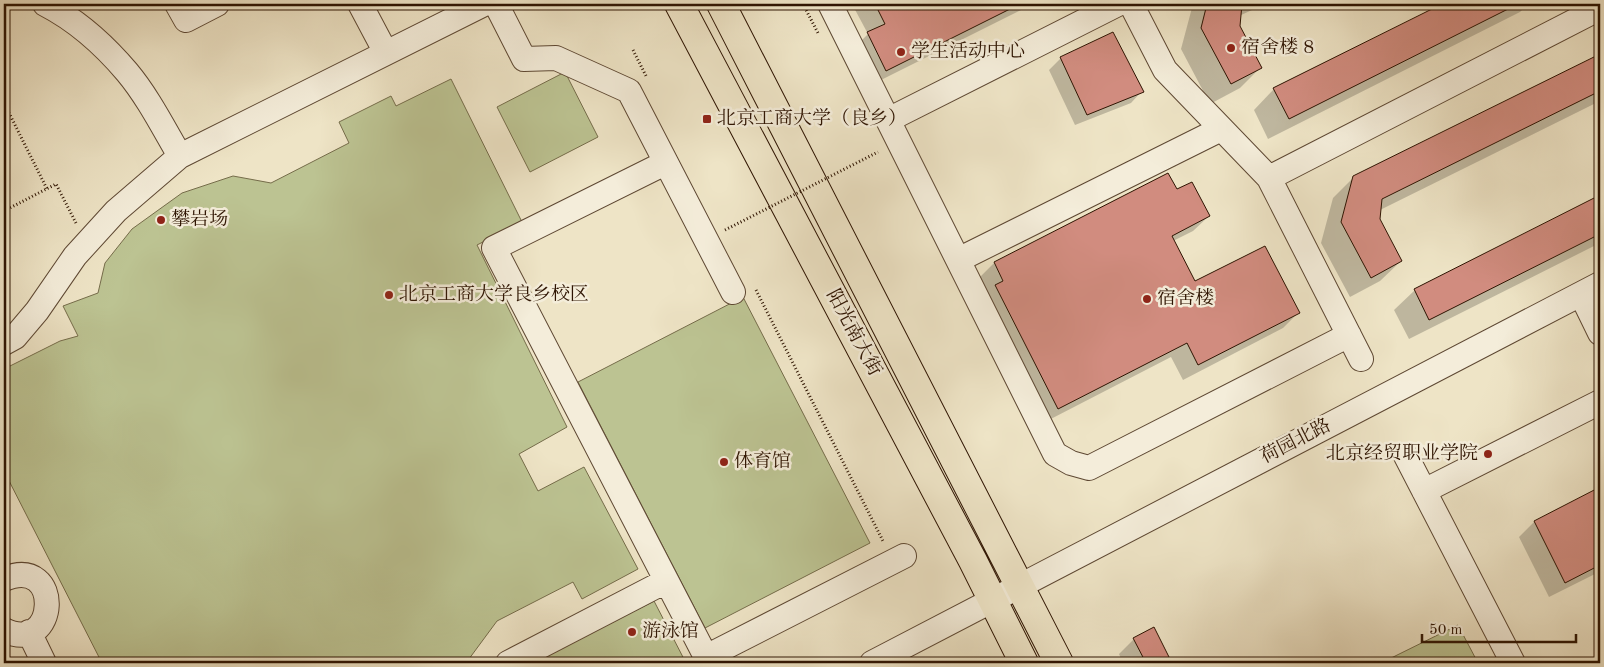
<svg xmlns="http://www.w3.org/2000/svg" width="1604" height="667" viewBox="0 0 1604 667" font-family="'Old Standard TT','Noto Serif SC',serif">
  <style>
    .green { fill: #bcc392; stroke: #756c4a }
    .shadow { fill: #0003 }
    .building { fill: #d18c7f; stroke: #2e1402 }
    .lines { fill: none; stroke-linecap: round; stroke-linejoin: round }
    .minor-casing { stroke: #5e4833; stroke-width: 26 }
    .major-casing { stroke: #2e1402; stroke-width: 30 }
    .path { stroke: #2e1402; stroke-width: 3; stroke-dasharray: 1 2.5; stroke-linecap: butt }
    .minor { stroke: #f4edda; stroke-width: 24 }
    .major { stroke: #eee4c6; stroke-width: 28 }
    .path-bridge { stroke: #2e1402; stroke-width: 3; stroke-dasharray: 1 2.5; stroke-linecap: butt }
    .poi-dot { fill: #8f2418; stroke: #f4edda; stroke-width: 2 }
    .labels { text-anchor: middle; dominant-baseline: central; stroke-width: 5; stroke-linejoin: round; paint-order: stroke }
    .poi-label { font-size: 19px; fill: #2e1402; stroke: #f4edda; text-anchor: start }
    .street-label { font-size: 19px; fill: #2e1402; stroke: #f4edda }
  </style>
  <rect width="100%" height="100%" fill="#eee4c6"/>
  <filter id="stains"><feTurbulence type="fractalNoise" baseFrequency=".004" numOctaves="4"/><feColorMatrix values="0 0 0 0 .2 0 0 0 0 .09 0 0 0 0 .02 0 0 0 .5 -.17"/></filter>
  <radialGradient id="worn" r=".72"><stop offset=".6" stop-color="#630" stop-opacity="0"/><stop offset="1" stop-color="#630" stop-opacity=".3"/></radialGradient>
  <path class="green" d="M565 72 598 137 530 172 497 107Z
    M451 79 522 222 477 245 567 427 519 454 538 491 584 467 638 569 582 599 573 582 497 621 466 663H102L4 471V369L60 341 78 336 63 306 98 293 105 263 132 229 182 193 233 176 271 183 349 143 339 122 391 96 396 106Z
    M743 297 870 543 705 628 578 382Z
    M654 601 686 663H533Z
    M1458 625 1478 663H1381Z"/>
  <path class="shadow" d="M852 4H1033L871 85 853 49 868 34Z
    M1193 4H1265L1239 16 1238 26 1260 68 1240 88 1210 104 1181 49Z
    M1444 4H1528L1520 12 1268 139 1254 110 1274 89Z
    M1600 55V101L1380 210 1379 220 1401 261 1380 281 1350 297 1321 243 1333 198 1354 177Z
    M1061 58 1142 91 1131 103 1075 125 1049 70Z
    M1168 174 1176 191 1209 216 1193 231 1173 241 1195 283 1298 313 1283 328 1183 380 1171 357 1043 423 979 278 994 263Z
    M1600 196V243L1409 339 1394 310 1415 290Z
    M1600 489V585L1595 574 1549 597 1519 537 1534 522Z
    M1153 629 1171 663H1123L1119 654 1134 639Z"/>
  <path class="building" d="M875 4H1020L886 71 867 32 885 24Z
    M1207 4H1242L1240 26 1262 68 1231 84 1201 28Z
    M1442 4H1518L1289 119 1273 88Z
    M1113 32 1144 92 1087 115 1060 57Z
    M1600 54V91L1382 199 1380 219 1402 261 1371 278 1341 222 1353 176Z
    M1168 173 1177 189 1192 182 1210 216 1172 236 1195 281 1265 246 1300 313 1198 365 1187 343 1058 409 995 285 1003 281 994 262Z
    M1600 195V234L1429 320 1414 289Z
    M1600 487V565L1565 583 1534 521Z
    M1154 627 1172 663H1146L1133 638Z"/>
  <g class="lines">
    <g class="minor-casing">
      <path id="minor" d="M45 4C76 20 105 46 127 72 148 97 164 129 180 156
        M177 4 186 20 217 4
        M360 4 386 53
        M496 4 524 59 556 58 629 91 733 292
        M830 4 1055 454 1071 463 1089 468 1349 335
        M1131 4 1165 70 1269 178 1361 359
        M888 120 1118 4
        M665 163 494 248 706 657 904 556
        M1269 178 1600 8
        M958 260 1221 129
        M1581 294 1600 333
        M4 343 15 337 37 311 75 256 116 211 180 156 484 4
        M1406 456 1513 663
        M1424 491 1600 402
        M4 579C64 554 58 657 4 630
        M29 632 44 663
        M508 663 666 581
        M872 663 1600 284"/>
    </g>
    <g class="major-casing">
      <path id="major" d="M679 4 973 561 1024 663
        M721 4 1059 663"/>
    </g>
    <path class="path" d="M803 4 819 35
      M633 50 646 76
      M4 103 47 189
      M4 211 56 184 76 223
      M756 290 884 543"/>
    <use href="#minor" class="minor"/>
    <use href="#major" class="major"/>
    <path class="path-bridge" d="M725 230 878 152"/>
  </g>
  <g class="poi-dot">
    <circle cx="1231" cy="48" r="5"/>
    <circle cx="901" cy="52" r="5"/>
    <rect x="702" y="114" width="10" height="10" rx="2.5"/>
    <circle cx="161" cy="220" r="5"/>
    <circle cx="389" cy="295" r="5"/>
    <circle cx="1147" cy="299" r="5"/>
    <circle cx="1488" cy="454" r="5"/>
    <circle cx="724" cy="462" r="5"/>
    <circle cx="632" cy="632" r="5"/>
  </g>
  <g class="labels">
    <g class="poi-label">
      <text x="1241" y="48">宿舍楼 8</text>
      <text x="911" y="52">学生活动中心</text>
      <text x="717" y="119">北京工商大学（良乡）</text>
      <text x="171" y="220">攀岩场</text>
      <text x="399" y="295">北京工商大学良乡校区</text>
      <text x="1157" y="299">宿舍楼</text>
      <text x="1478" y="454" text-anchor="end">北京经贸职业学院</text>
      <text x="734" y="462">体育馆</text>
      <text x="642" y="632">游泳馆</text>
    </g>
    <g class="street-label">
      <text transform="translate(853 333) rotate(62)">阳光南大街</text>
      <text transform="translate(1296 442) rotate(-27)">荷园北路</text>
    </g>
  </g>
  <rect width="1604" height="667" fill="none" stroke="#eee4c6" stroke-width="20"/>
  <rect x="5" y="5" width="1594" height="657" fill="none" stroke="#2e1402" stroke-width="2.5"/>
  <rect x="10" y="10" width="1584" height="647" fill="none" stroke="#2e1402"/>
  <path d="M1422 634v8h154v-8" fill="none" stroke="#2e1402" stroke-width="2.5"/>
  <text x="1429" y="634" font-size="15" fill="#2e1402" stroke="#f4edda" stroke-width="4" paint-order="stroke">50 m</text>
  <rect width="100%" height="100%" filter="url(#stains)"/>
  <rect width="100%" height="100%" fill="url(#worn)"/>
</svg>
